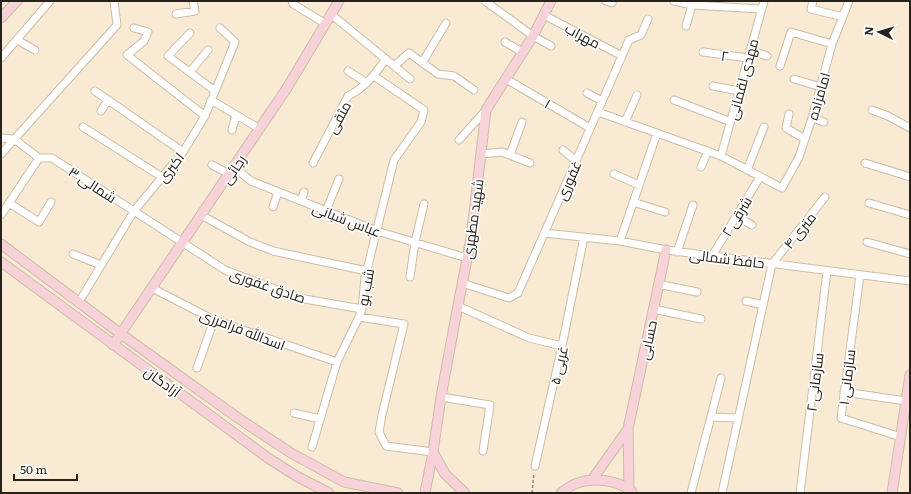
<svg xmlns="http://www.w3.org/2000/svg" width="911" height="494" viewBox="0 0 911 494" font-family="Literata,Cairo,serif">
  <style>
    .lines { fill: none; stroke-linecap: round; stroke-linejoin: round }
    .street-casing { stroke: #cbbda7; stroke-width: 9 }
    .secondary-casing { stroke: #cbbda7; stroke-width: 11 }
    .path { stroke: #8d8474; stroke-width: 1.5; stroke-dasharray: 3 2; stroke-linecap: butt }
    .street { stroke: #fff; stroke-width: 7 }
    .secondary { stroke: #f8d2d9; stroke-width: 9 }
    .labels { text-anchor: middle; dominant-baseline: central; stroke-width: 3.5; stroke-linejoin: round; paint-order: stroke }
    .street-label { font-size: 14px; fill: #27221a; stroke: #fff }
  </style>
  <rect width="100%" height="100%" fill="#f8ead3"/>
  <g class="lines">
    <g class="street-casing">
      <path id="street" d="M292 1 293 4 326 24
        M485 1 533 36 551 46
        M606 1 612 3
        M674 1 692 5 686 26
        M693 1 692 5 761 9
        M813 1 811 9 843 17
        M176 14 195 11 193 1
        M332 15 410 79
        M544 15 622 56
        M134 28 148 32 144 41 127 55 205 116
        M190 33 168 56 215 91
        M17 40 35 50
        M505 42 522 52
        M750 50 767 56
        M703 52 748 58
        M1 58 50 1
        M422 63 446 23
        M394 66 409 53 438 74 454 76 474 90
        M780 66 791 32 832 44
        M348 71 367 83
        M190 72 208 50
        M374 76 424 110 421 122 394 160 365 278 362 309 359 317 404 324 382 415 379 432 386 446 433 452
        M506 79 590 128
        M794 79 821 87
        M713 86 739 91
        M95 91 183 152
        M587 93 602 101
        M211 100 260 129
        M674 100 731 122
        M872 110 888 116 910 128
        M101 111 108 100
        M598 112 721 156 782 188 799 157 812 118 832 44 849 1
        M789 114 786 128 805 139
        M812 118 824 122
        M625 122 637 95
        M83 127 162 177
        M232 130 236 115
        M1 138 14 139 39 158H52L225 270 299 298 362 309
        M459 140 486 110
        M563 150 576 161
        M1 154 117 25 114 1
        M481 154 502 152 530 163
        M510 155 522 122
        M721 156 764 1
        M313 163 348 96C365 88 375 74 386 59
        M865 163 910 177
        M212 165 229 174
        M234 167 251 181 377 231 467 258
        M701 167 708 151
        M747 170 764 127
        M614 174 639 185
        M301 201 304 192
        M633 202 665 212
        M9 203 39 222 51 202
        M869 203 910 215
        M273 207 278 192
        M326 211 339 179
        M1 215 39 158
        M201 215 250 242 273 251 367 271
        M736 216 752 225
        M544 233 620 241 666 250 910 281
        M620 241 657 133
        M867 242 910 254
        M677 252 693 205
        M73 254 101 265
        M712 256 760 177
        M860 275 841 418 901 437
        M410 277 415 242 424 204
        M462 283 509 298 518 293 629 40 641 35 648 19
        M658 284 697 292
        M152 288 214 320 337 362
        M746 301 763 305
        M79 302 134 211 183 152 205 116 235 42 220 28
        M458 306 529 338 562 346
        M653 309 701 319
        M197 368 214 320
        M844 392 906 401
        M441 397 490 405 483 451
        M294 413 320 419
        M711 417 738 418
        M312 447 337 362 359 317
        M535 466 562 346 584 237
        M691 493 721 378
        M722 493 772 264 825 197
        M800 493 827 271"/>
    </g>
    <g class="secondary-casing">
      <path id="secondary" d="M1 18 17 1
        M1 244 121 334 238 418 291 453 344 482 398 493
        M1 262 268 458 298 477 329 493
        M113 345 287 88 339 1
        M433 452 445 474 465 493
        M592 480 628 429
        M629 490 628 429 666 250
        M425 493 433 452 441 397 455 321 471 238 486 110 533 36 551 1
        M561 493C565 490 570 486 575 484 592 477 617 479 632 492
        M892 493 910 375"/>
    </g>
    <path class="path" d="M532 493 534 473"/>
    <use href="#street" class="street"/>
    <use href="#secondary" class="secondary"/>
  </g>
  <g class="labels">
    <g class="street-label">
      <text transform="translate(583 35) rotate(28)">مهراب</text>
      <text transform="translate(725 55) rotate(7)">۲</text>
      <text transform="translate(742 79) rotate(-75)">مهدی لقمانی</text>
      <text transform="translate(818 96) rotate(-74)">امامزاده</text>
      <text transform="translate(548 103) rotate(30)">۱</text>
      <text transform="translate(338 117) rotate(-61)">متقی</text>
      <text transform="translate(170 167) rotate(-52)">اکبری</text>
      <text transform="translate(233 169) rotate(-56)">رجائی</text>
      <text transform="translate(568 180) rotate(-66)">غفوری</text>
      <text transform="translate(93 184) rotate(33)">۳ شمالی</text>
      <text transform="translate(736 216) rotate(-59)">۲ شرقی</text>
      <text transform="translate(347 219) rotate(21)">عباس شبانی</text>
      <text transform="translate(472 219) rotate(-82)">شهید مطهری</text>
      <text transform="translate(799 230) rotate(-51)">۴ متری</text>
      <text transform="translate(727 258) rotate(7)">حافظ شمالی</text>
      <text transform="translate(268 285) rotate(19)">صادق غفوری</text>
      <text transform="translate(365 287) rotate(-80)">شب بو</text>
      <text transform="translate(243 329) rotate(21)">اسدالله فرامرزی</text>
      <text transform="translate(647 340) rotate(-78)">حسابی</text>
      <text transform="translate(558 365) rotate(-77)">۵ غربی</text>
      <text transform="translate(846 377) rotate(-83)">سازمانی ۱</text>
      <text transform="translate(163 381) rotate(36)">آزادگان</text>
      <text transform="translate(814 382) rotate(-83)">سازمانی ۲</text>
    </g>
  </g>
  <rect width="911" height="494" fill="none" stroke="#27221a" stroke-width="4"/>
  <g transform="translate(879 32) rotate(275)" stroke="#ffffff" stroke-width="3" paint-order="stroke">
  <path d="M0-3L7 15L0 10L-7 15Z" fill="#27221a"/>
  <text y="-6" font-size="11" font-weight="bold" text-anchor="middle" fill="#27221a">N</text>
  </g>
  <path d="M14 474v6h63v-6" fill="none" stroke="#27221a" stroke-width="2"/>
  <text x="20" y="474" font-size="12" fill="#27221a" stroke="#ffffff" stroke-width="3" paint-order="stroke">50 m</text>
</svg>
